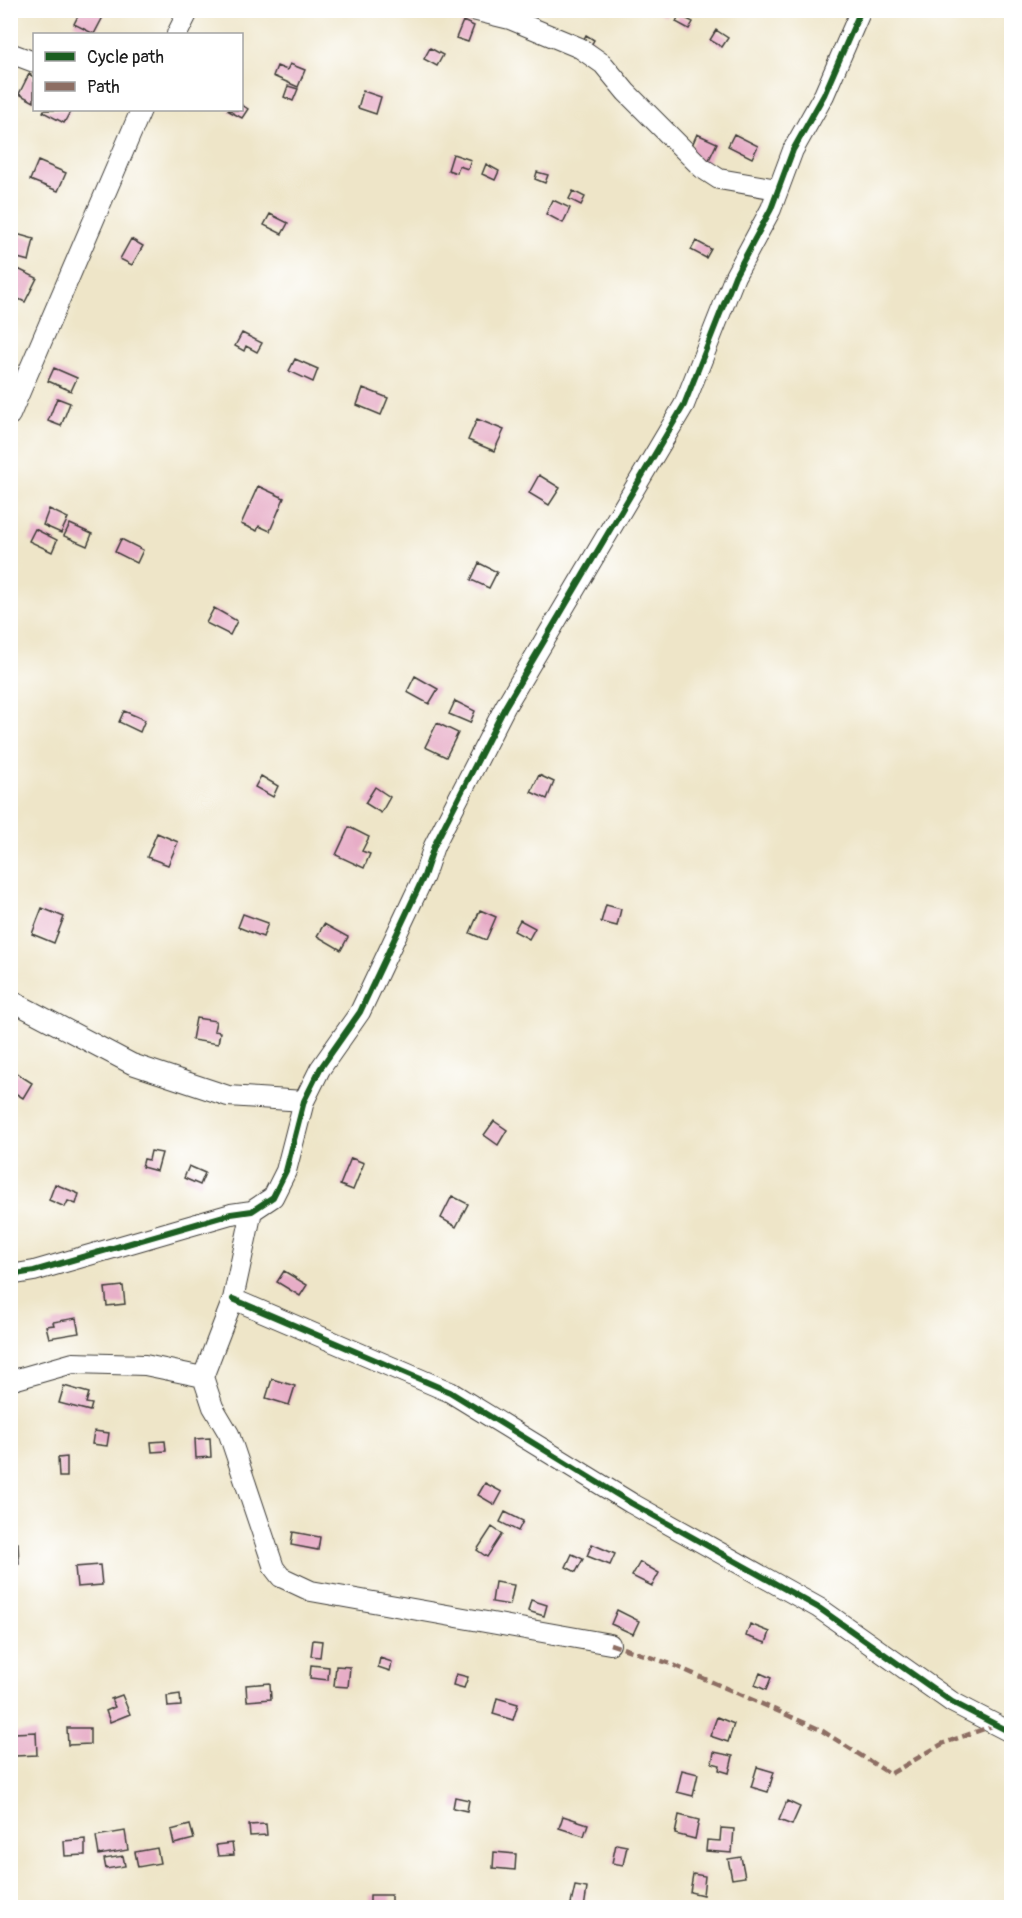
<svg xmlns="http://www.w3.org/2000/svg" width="1022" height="1918" viewBox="0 0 1022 1918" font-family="Pangolin,sans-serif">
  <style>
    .building { fill: #e7adc7 }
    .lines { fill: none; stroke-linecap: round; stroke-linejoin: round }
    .minor-casing { stroke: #3c3a36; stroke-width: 22 }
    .minor { stroke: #fff; stroke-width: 20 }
    .quiet { stroke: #8d6e63; stroke-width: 4.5; stroke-dasharray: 9 4.5; stroke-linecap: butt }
    .cycleway-casing { stroke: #fff; stroke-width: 10 }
    .cycleway { stroke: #1b5e20; stroke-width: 6 }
  </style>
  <rect width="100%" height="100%" fill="#fff"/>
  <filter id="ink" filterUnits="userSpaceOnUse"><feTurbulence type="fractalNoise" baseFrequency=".0167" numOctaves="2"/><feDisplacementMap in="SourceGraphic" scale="12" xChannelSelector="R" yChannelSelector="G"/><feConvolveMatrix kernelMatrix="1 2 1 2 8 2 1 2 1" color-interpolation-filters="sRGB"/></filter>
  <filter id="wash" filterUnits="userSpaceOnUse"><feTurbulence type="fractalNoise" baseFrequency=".008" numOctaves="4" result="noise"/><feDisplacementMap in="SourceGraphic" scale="24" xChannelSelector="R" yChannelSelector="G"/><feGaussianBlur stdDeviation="1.35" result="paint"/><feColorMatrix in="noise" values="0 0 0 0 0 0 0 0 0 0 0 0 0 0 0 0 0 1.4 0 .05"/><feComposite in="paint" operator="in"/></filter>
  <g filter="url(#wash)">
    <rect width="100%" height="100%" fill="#eee5c8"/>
    <g id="blocks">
      <path class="building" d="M81 10H96L104 15 94 34 74 24Z
        M652 10H668L665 17Z
        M679 15 693 22 689 29 676 22Z
        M463 21 474 26 468 42 456 38Z
        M716 30 728 38 722 47 710 40Z
        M586 35 594 40 590 47 575 56Z
        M430 48 443 55 437 66 424 59Z
        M290 64 305 70 298 87 273 76 277 66 287 70Z
        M29 74 34 77V102L19 94Z
        M288 86 298 89 293 101 284 97Z
        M363 91 381 97 376 114 358 108Z
        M242 105 248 109 242 118 227 110H242Z
        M44 110H71L64 123 43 112Z
        M697 134 717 143 706 166 687 157Z
        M734 134 758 146 752 158 728 146Z
        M453 154 471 160 468 169 459 166 457 173 448 170Z
        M38 161 66 173 58 191 30 180Z
        M486 164 499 171 495 180 482 174Z
        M537 172 548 175 545 183 535 179Z
        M573 191 585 197 581 205 569 199Z
        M553 200 570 208 563 223 546 214Z
        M270 214 288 223 282 234 264 225Z
        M13 233 34 239 29 261 10 256Z
        M131 239 143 246 132 265 120 259Z
        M696 241 711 249 706 258 691 250Z
        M18 269 37 278 25 302 10 295V285Z
        M242 333 262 343 257 352 246 346 244 351 235 346Z
        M295 359 318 369 313 382 289 371Z
        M54 368 77 378 71 391 48 381Z
        M363 388 388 398 381 415 357 405Z
        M57 398 70 403 61 426 48 421Z
        M477 419 504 430 494 451 468 440Z
        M539 475 560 488 549 505 529 493Z
        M258 486 284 498 270 531 259 526 257 531 241 524Z
        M49 509 68 518 61 533 43 525Z
        M70 524 92 534 87 546 64 536Z
        M35 529 57 540 52 552 29 541Z
        M121 539 143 550 137 563 115 552Z
        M479 563 497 572 489 588 471 580Z
        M214 608 237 621 230 635 206 623Z
        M415 676 438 689 429 704 407 692Z
        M455 701 475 711 470 723 449 714Z
        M124 711 145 720 140 732 119 722Z
        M437 723 458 733 446 757 425 747Z
        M539 775 554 782 547 799 531 792Z
        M261 776 278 786 273 797 255 787Z
        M375 787 390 797 381 813 365 803Z
        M349 827 369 837 362 851 370 854 364 868 336 855Z
        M157 833 178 842 168 865 147 857Z
        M606 905 621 909 617 926 601 922Z
        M42 908 64 917 54 943 32 934Z
        M480 910 496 917 486 940 470 933Z
        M243 914 268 923 263 937 238 927Z
        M520 920 535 928 529 939 514 931Z
        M324 924 348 937 341 950 317 936Z
        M196 1018 216 1021 214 1031 220 1032 218 1044 192 1040Z
        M13 1071 32 1083 23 1098 10 1090Z
        M494 1121 507 1130 498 1145 484 1135Z
        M151 1151 162 1153 157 1171 142 1167 144 1159 149 1160Z
        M351 1158 364 1163 353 1190 340 1185Z
        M189 1166 205 1173 200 1185 184 1178Z
        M55 1184 79 1194 76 1204 68 1201 65 1207 49 1200Z
        M452 1196 468 1204 456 1227 441 1218Z
        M284 1271 307 1285 300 1296 277 1282Z
        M123 1286 125 1304 107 1306 105 1288Z
        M76 1318 79 1333 49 1338 46 1326 54 1325 53 1322Z
        M272 1379 295 1386 289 1405 266 1398Z
        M64 1386 89 1393 86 1403 92 1404 90 1411 59 1403Z
        M94 1431 109 1433 107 1446 92 1444Z
        M210 1438 211 1457 196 1458 195 1439Z
        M165 1441 166 1451 152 1452 151 1442Z
        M67 1457V1477H59L58 1458Z
        M485 1483 502 1492 495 1505 478 1495Z
        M505 1512 523 1521 518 1531 500 1522Z
        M492 1527 502 1534 487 1557 477 1550Z
        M293 1532 320 1537 318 1550 291 1545Z
        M10 1543H18L19 1564H10Z
        M592 1544 615 1554 610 1565 587 1556Z
        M572 1554 583 1559 576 1572 566 1567Z
        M640 1562 659 1573 652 1586 632 1576Z
        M100 1565 102 1585 77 1587 75 1567Z
        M495 1582 514 1585 510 1605 492 1602Z
        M531 1600 547 1605 544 1616 528 1611Z
        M617 1610 639 1621 633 1634 611 1624Z
        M750 1624 770 1632 766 1643 746 1636Z
        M313 1640 322 1641 320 1657 311 1656Z
        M380 1658 392 1662 390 1671 378 1667Z
        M311 1665 329 1667 328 1680 310 1678Z
        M336 1666 350 1667 348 1687 334 1686Z
        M760 1673 771 1678 766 1690 755 1685Z
        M456 1674 468 1677 464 1688 453 1685Z
        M270 1683 271 1699 247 1701 246 1685Z
        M180 1694 181 1706 168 1707 167 1696Z
        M122 1695 130 1714 110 1722 106 1711 115 1707 111 1699Z
        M497 1698 518 1704 513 1720 493 1714Z
        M717 1717 734 1724 728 1742 710 1736Z
        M67 1728H90V1744L68 1745Z
        M36 1732 37 1755 15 1756 14 1733Z
        M714 1752 733 1756 729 1773 719 1770 720 1765 712 1763Z
        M757 1767 774 1772 768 1792 751 1787Z
        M682 1770 698 1774 693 1796 677 1792Z
        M455 1797 469 1800 467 1811 453 1808Z
        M787 1801 800 1807 792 1825 779 1820Z
        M679 1815 699 1820 695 1839 675 1834Z
        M563 1816 588 1824 584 1836 559 1828Z
        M266 1824 267 1835 250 1836 249 1825Z
        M190 1825 194 1839 174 1844 171 1830Z
        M721 1828 734 1829 732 1853 706 1851 707 1840 720 1841Z
        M125 1831 128 1850 99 1855 96 1836Z
        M85 1839V1855L65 1856 64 1841Z
        M232 1843 234 1855 218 1856 216 1845Z
        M616 1844 627 1846 623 1865 612 1863Z
        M157 1848 160 1863 138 1867 135 1852Z
        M494 1852 516 1854 515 1870 493 1868Z
        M123 1856 125 1866 106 1869 104 1859Z
        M741 1857 745 1877 732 1879 728 1859Z
        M693 1874 705 1876 703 1895 690 1892Z
        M575 1886 587 1888 584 1908H570Z
        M370 1895H391V1908H370Z
        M515 1903 539 1904V1908H515Z"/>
    </g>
  </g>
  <g filter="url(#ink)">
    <use href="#blocks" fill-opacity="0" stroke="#3c3a36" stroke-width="1.5"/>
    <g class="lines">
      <g class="minor-casing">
        <path id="minor" d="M473 10 510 19 580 48 603 64 626 92 702 168 719 179 777 189
          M177 34 189 10
          M10 53 34 62
          M10 415 141 110
          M10 1000 132 1064 228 1096 304 1101
          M252 1211 233 1299 203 1377 213 1407 229 1434 274 1568 281 1577 311 1591 610 1644
          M10 1275 34 1271 231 1214 252 1211 273 1197 286 1171 304 1101 320 1069 360 1012 424 876 434 846 505 707 684 405 735 276 771 209 793 150 824 95 861 10
          M233 1299 450 1392 631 1503 819 1608 952 1702 1012 1733
          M10 1381 73 1363 145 1365 203 1377"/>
      </g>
      <use href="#minor" class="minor"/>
      <path class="quiet" d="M610 1644 671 1664 821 1730 890 1774 944 1743 995 1725"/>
      <g class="cycleway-casing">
        <path id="cycleway" d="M10 1275 34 1271 231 1214 252 1211 273 1197 286 1171 304 1101 320 1069 360 1012 424 876 434 846 505 707 684 405 735 276 771 209 793 150 824 95 861 10
          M233 1299 450 1392 631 1503 819 1608 952 1702 1012 1733"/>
      </g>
      <use href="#cycleway" class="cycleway"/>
    </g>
  </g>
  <rect width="1022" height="1918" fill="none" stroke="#fff" stroke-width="36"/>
  <rect x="33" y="33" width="210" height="78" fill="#ffffff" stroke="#a4a4a4" stroke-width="1.5"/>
  <rect x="45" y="52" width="30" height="9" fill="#1b5e20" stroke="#a4a4a4" stroke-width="1.5"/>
  <text x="87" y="63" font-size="18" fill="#1c1c1c">Cycle path</text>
  <rect x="45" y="82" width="30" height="9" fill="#8d6e63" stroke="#a4a4a4" stroke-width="1.5"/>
  <text x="87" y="93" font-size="18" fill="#1c1c1c">Path</text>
</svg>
